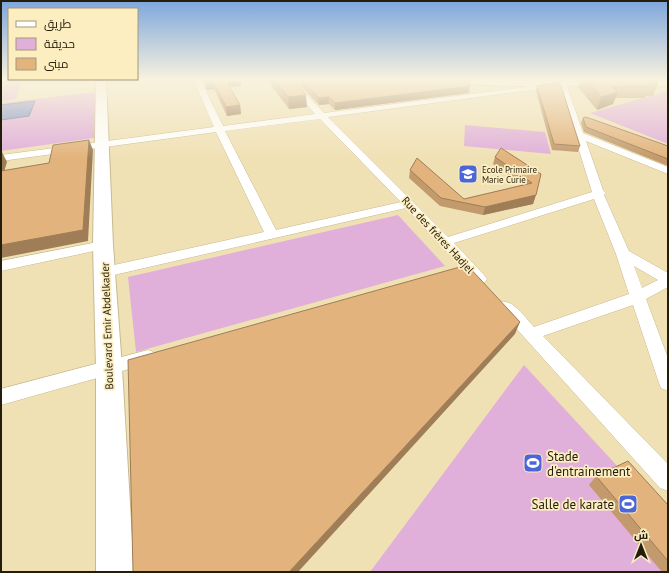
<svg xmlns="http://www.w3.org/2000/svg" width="669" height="573" viewBox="0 0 669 573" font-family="'PT Sans',Cairo,sans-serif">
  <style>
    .green { fill: #e0afda }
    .water { fill: #7e90cb; stroke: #636e92 }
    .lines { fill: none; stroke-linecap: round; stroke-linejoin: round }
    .minor-casing { stroke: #c8b98f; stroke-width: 1 }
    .tertiary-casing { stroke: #c8b98f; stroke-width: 2 }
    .primary-casing { stroke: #c8b98f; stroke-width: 2 }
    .minor { fill: #fff; fill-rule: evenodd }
    .tertiary { fill: #fff; fill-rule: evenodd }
    .primary { fill: #fff; fill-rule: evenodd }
    .wall { fill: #c29a6b }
    .shaded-wall { fill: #9e7d57 }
    .building { fill: #e2b37c; stroke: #9e7d57 }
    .labels { text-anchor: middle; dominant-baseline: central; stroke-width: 3.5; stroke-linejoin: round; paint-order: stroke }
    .far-poi-label { font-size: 9px; fill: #231d0c; stroke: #fdeec2; text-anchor: start }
    .street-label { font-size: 11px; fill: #231d0c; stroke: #fdeec2 }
    .near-poi-label { font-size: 13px; fill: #231d0c; stroke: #fdeec2; text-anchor: start }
  </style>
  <rect width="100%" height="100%" fill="#f0e1b5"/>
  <path class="green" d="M1 79H23L16 99 1 101Z
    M668 91V144L590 113Z
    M95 92 94 138 1 151V103Z
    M465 125 545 132 551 154 464 146Z
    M398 215 445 266 136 352 128 277Z
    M524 365 620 469 662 572H370Z"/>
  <path class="water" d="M35 101 29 116 1 120V105Z"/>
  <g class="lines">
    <g class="minor-casing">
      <path id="minor" d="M193 79H200L223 126 315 114 285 79H292L324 113 557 83 558 85 554 87 328 117 448 237 592 192 559 86 560 84H566L567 86 583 133 668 167V174L586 141 603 190 606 193 604 195 629 251 668 273V287L646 299 668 358V391L661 388 659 383 633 305 543 336 668 464V491L660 488 496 306 498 302C513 298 524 317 534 327L629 294 616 254 594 199 454 243 485 276 487 279 485 282 480 284 475 282 406 208 105 277 100 275 98 272 100 269 105 267 264 232 216 132 1 161V155L214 127ZM320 119 401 202 276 230 225 131ZM634 266 658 280 642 288Z
        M103 241 108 242 110 245 108 248 1 271V261Z
        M148 350 154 352 157 357 154 362 1 405V389Z"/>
    </g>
    <g class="tertiary-casing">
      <path id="tertiary" d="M442 79 554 81 559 84 554 87 445 84 442 83 441 81Z
        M566 80 603 81 608 84 603 87 563 85 561 83Z
        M668 80V86L633 88 628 85 633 82Z"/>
    </g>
    <g class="primary-casing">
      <path id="primary" d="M96 79H106L113 245 122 368 134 572H96V368L93 245Z"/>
    </g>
    <use href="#minor" class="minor"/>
    <use href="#tertiary" class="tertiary"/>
    <use href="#primary" class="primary"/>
  </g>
  <path class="wall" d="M202 78H240L241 86 229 87 240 105 241 114 227 116 214 89 207 90Z
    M268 78H292L307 107 289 109 268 81Z
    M296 78H419L470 86 469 93 335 110 329 104 319 105 296 81Z
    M572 78H653L652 79 658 84 653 96H646L645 98H615L613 104 597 110 578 87 581 79Z
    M537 86 580 146 578 152 552 150 536 91Z
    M583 118 668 146V166L584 132 581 123Z
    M495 157 541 174 533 204 483 215 440 206 409 178 410 170 464 199 522 185 493 164Z
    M596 476 668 505V572H662L589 485Z"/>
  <path class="shaded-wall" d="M231 78H240L241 86 226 87 225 79Z
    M213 81 214 89 207 90 206 82Z
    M470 86 469 93 335 110V103Z
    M618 92 613 104 597 110 601 97Z
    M306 95 307 107 289 109 288 97Z
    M329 97V104L319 105V98Z
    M240 105 241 114 227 116 226 107Z
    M89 140 93 150 88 241 1 258V245Z
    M2 152 7 162 1 182V155Z
    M536 195 533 204 483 215 485 207Z
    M520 322 515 334 298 572H289Z"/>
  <path class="building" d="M204 78H231L225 79 240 105 226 107 213 81 206 82Z
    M274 78H292L306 95 288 97Z
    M299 78H419L470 80V86L335 103 329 97 319 98Z
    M585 78H652L658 84H647L650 86 612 87 618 92 601 97Z
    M557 83 561 86 580 146 554 144 537 86Z
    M586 117 668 146V159L586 127 583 118Z
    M89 140 83 230 1 245V171L49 163 53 145Z
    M501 148 541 174 536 195 485 207 441 198 410 170 417 158 464 199 532 183 495 157Z
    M467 265 520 322 289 572H133L128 360Z
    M628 461 668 505V561L596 476Z"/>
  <linearGradient id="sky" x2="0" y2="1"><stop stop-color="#7da6dc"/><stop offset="0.5" stop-color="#f8f2de"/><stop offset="1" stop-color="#f8f2de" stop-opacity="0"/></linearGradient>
  <rect width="669" height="159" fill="url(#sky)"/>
  <defs>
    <g id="school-square" transform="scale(1)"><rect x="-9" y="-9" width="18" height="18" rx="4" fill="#4c65d9" stroke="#fdeec2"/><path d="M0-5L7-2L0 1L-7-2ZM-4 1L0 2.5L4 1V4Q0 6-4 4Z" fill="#fff"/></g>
    <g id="stadium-square" transform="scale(1)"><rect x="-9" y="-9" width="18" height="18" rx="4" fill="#4c65d9" stroke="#fdeec2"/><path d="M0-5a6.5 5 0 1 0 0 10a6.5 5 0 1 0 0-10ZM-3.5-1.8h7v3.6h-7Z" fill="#fff"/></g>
  </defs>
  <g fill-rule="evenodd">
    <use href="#school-square" x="468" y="174"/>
    <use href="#stadium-square" x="533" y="463"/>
    <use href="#stadium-square" x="628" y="504"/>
  </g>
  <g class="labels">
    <g class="far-poi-label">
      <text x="482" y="169">Ecole Primaire<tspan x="482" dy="10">Marie Curie</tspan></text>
    </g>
    <g class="street-label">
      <text transform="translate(438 235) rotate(47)">Rue des frères Hadjel</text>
      <text transform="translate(107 326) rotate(-92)">Boulevard Emir Abdelkader</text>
    </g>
    <g class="near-poi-label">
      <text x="547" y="456">Stade<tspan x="547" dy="15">d'entrainement</tspan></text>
      <text x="614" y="504" text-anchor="end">Salle de karate</text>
    </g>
  </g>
  <rect width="669" height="573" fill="none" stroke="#231d0c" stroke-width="4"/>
  <rect x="8" y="8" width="130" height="72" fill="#fdeec2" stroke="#a69a79"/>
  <rect x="16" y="21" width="20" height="6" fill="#ffffff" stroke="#a69a79"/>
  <text x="44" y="28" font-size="12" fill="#231d0c">طريق</text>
  <rect x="16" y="38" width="20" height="12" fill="#e0afda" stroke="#a69a79"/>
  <text x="44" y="48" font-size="12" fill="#231d0c">حديقة</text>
  <rect x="16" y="58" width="20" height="12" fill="#e2b37c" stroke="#a69a79"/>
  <text x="44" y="68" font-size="12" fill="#231d0c">مبنى</text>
  <g transform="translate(641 545)" stroke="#fdeec2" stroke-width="3" paint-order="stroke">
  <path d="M0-3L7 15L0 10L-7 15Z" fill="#231d0c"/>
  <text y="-6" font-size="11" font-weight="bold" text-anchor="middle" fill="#231d0c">ش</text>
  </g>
</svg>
